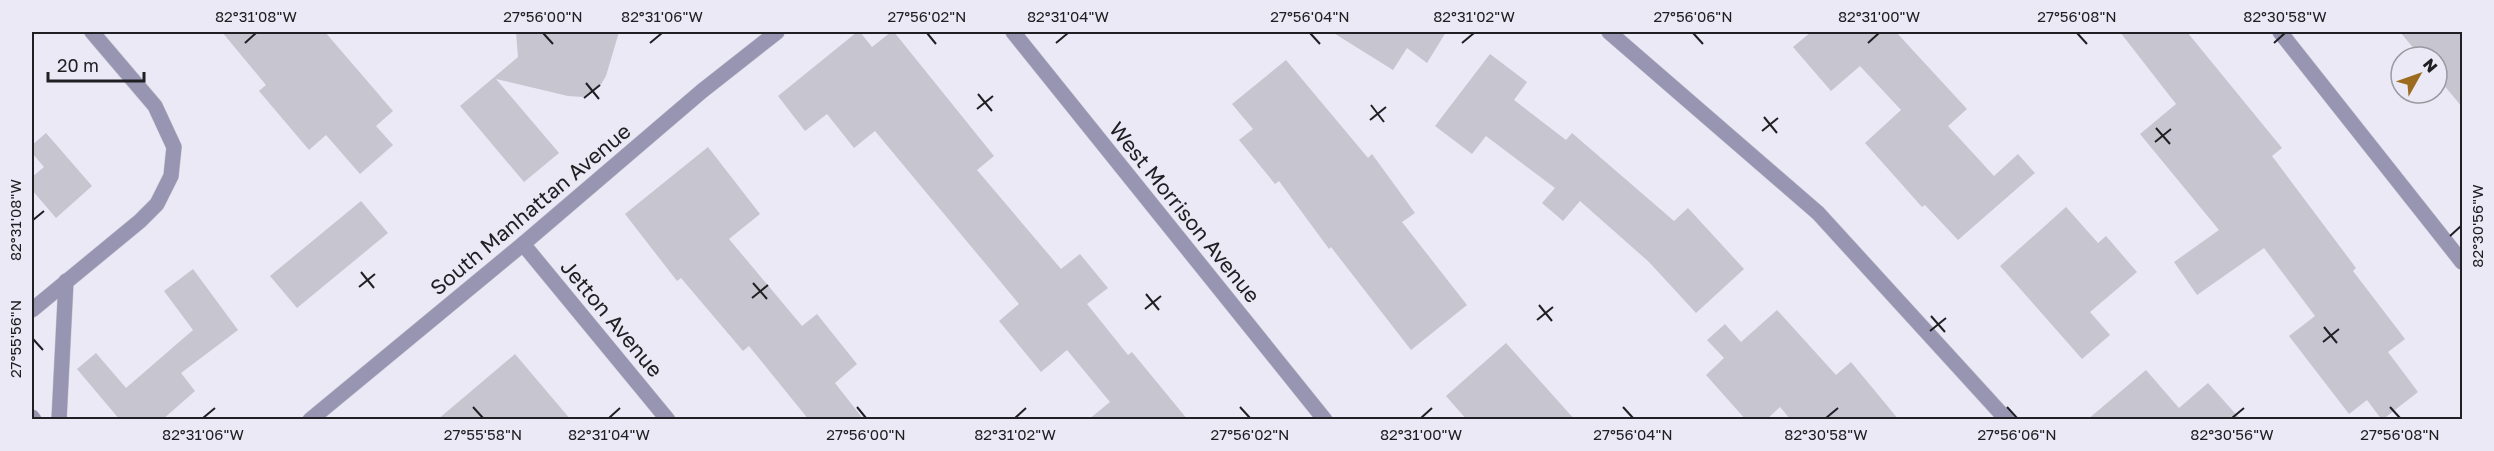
<svg xmlns="http://www.w3.org/2000/svg" width="2494" height="451" viewBox="0 0 2494 451" font-family="'Golos Text',sans-serif">
<style>
.building{fill:#c6c5d0}
.lines{fill:none;stroke-linecap:round;stroke-linejoin:round}
.street-casing{stroke:#c6c5cf;stroke-width:16}
.street{stroke:#9795b2;stroke-width:15}
.ticks{fill:none;stroke:#202024;stroke-width:2}
.labels{text-anchor:middle;dominant-baseline:central;stroke-width:6;stroke-linejoin:round;paint-order:stroke}
.street-label{font-size:21px;fill:#202024;stroke:#eae9f5}
.neatline{fill:none;stroke:#202024;stroke-width:2}
.ticks-label{font-size:15px;text-anchor:middle;fill:#202024}
</style>
<rect width="100%" height="100%" fill="#eae9f5"/>
<g class="building">
<path d="M 222,32 L 325,32 L 393,111 L 376,126 L 393,145 L 360,174 L 326,135 L 309,150 L 259,91 L 266,85 Z"/>
<path d="M 516,32 L 619,32 L 606,76 L 600,86 L 583,97 L 568,96 L 496,79 L 559,153 L 524,182 L 460,106 L 518,57 Z"/>
<path d="M 857,32 L 860,32 L 872,47 L 891,32 L 894,32 L 994,156 L 977,170 L 1061,269 L 1080,254 L 1108,288 L 1087,304 L 1128,355 L 1132,352 L 1188,420 L 1088,420 L 1110,402 L 1067,350 L 1041,372 L 999,321 L 1019,304 L 875,131 L 854,148 L 827,114 L 805,131 L 778,96 Z"/>
<path d="M 1332,32 L 1446,32 L 1427,63 L 1407,48 L 1393,70 Z"/>
<path d="M 1811,32 L 1896,32 L 1967,109 L 1948,126 L 1994,176 L 2018,154 L 2035,173 L 1958,240 L 1925,205 L 1922,207 L 1865,143 L 1901,110 L 1860,66 L 1831,91 L 1793,47 Z"/>
<path d="M 2120,32 L 2187,32 L 2282,148 L 2272,156 L 2356,268 L 2353,271 L 2405,339 L 2388,352 L 2418,392 L 2382,420 L 2367,400 L 2349,414 L 2289,336 L 2315,316 L 2264,248 L 2197,295 L 2174,262 L 2219,230 L 2140,134 L 2176,104 Z"/>
<path d="M 2400,32 L 2463,32 L 2463,108 L 2437,77 L 2437,57 L 2421,57 Z"/>
<path d="M 1490,54 L 1527,82 L 1514,100 L 1566,140 L 1572,133 L 1674,221 L 1688,208 L 1744,269 L 1696,313 L 1649,262 L 1580,201 L 1563,221 L 1542,203 L 1555,188 L 1486,136 L 1472,154 L 1435,126 Z"/>
<path d="M 1286,60 L 1368,158 L 1372,154 L 1415,213 L 1402,222 L 1467,305 L 1411,350 L 1331,247 L 1329,249 L 1279,181 L 1275,184 L 1239,140 L 1253,129 L 1232,104 Z"/>
<path d="M 46,133 L 92,186 L 56,218 L 32,190 L 32,177 L 44,167 L 32,153 L 32,145 Z"/>
<path d="M 708,147 L 760,214 L 729,239 L 802,326 L 817,314 L 857,364 L 835,383 L 864,420 L 809,420 L 749,346 L 743,351 L 681,278 L 677,281 L 625,214 Z"/>
<path d="M 361,201 L 388,233 L 297,308 L 270,276 Z"/>
<path d="M 2066,207 L 2098,243 L 2106,236 L 2137,272 L 2090,312 L 2110,335 L 2082,359 L 2000,266 Z"/>
<path d="M 193,269 L 238,330 L 181,373 L 195,391 L 162,420 L 120,420 L 77,369 L 96,353 L 126,388 L 193,330 L 164,291 Z"/>
<path d="M 1777,310 L 1836,375 L 1851,362 L 1899,420 L 1791,420 L 1780,407 L 1766,420 L 1746,420 L 1706,375 L 1724,358 L 1707,340 L 1725,324 L 1741,342 Z"/>
<path d="M 1506,343 L 1575,420 L 1467,420 L 1446,396 Z"/>
<path d="M 515,354 L 571,420 L 437,420 Z"/>
<path d="M 2146,370 L 2179,408 L 2208,383 L 2241,420 L 2087,420 Z"/>
</g>
<g class="lines">
<g class="street-casing">
<g id="street">
<path d="M 1013,32 L 1325,420"/>
<path d="M 1609,32 L 1818,213 L 2007,420"/>
<path d="M 2280,32 L 2462,262"/>
<path d="M 523,244 L 668,420"/>
<path d="M 32,310 L 140,221 L 157,204 L 171,176 L 174,147 L 155,106 L 92,32"/>
<path d="M 32,417 L 34,420"/>
<path d="M 59,420 L 66,281"/>
<path d="M 310,420 L 523,244 L 702,91 L 777,32"/>
</g>
</g>
<use href="#street" class="street"/>
</g>
<path class="ticks" d="M 543,33 L 553,44M 927,33 L 936,44M 1310,33 L 1320,44M 1693,33 L 1703,44M 2077,33 L 2087,44M 245,43 L 256,33M 650,43 L 662,33M 1056,43 L 1068,33M 1462,43 L 1474,33M 1868,43 L 1879,33M 2274,43 L 2285,33M 586,83 L 599,99M 978,94 L 992,111M 584,98 L 600,85M 1371,105 L 1384,122M 977,109 L 993,96M 1764,117 L 1777,133M 1370,120 L 1386,107M 2156,128 L 2170,144M 1762,131 L 1778,118M 2155,142 L 2171,129M 33,220 L 44,211M 2450,236 L 2461,226M 361,272 L 374,288M 753,283 L 767,299M 359,287 L 375,274M 1146,294 L 1159,310M 752,298 L 768,285M 1539,305 L 1552,321M 1145,309 L 1161,296M 1931,316 L 1945,332M 1537,320 L 1553,307M 2324,327 L 2337,343M 1930,331 L 1946,318M 33,339 L 43,350M 2323,342 L 2339,329M 473,407 L 483,418M 857,407 L 866,418M 1240,407 L 1250,418M 1623,407 L 1633,418M 2007,407 L 2017,418M 2390,407 L 2400,418M 203,418 L 215,408M 609,418 L 620,408M 1015,418 L 1026,408M 1421,418 L 1432,408M 1826,418 L 1838,408M 2232,418 L 2244,408"/>
<g class="labels">
<g class="street-label">
<text transform="translate(530 209) rotate(-40)">South Manhattan Avenue</text>
<text transform="translate(1185 212) rotate(51)">West Morrison Avenue</text>
<text transform="translate(612 318) rotate(50)">Jetton Avenue</text>
</g>
</g>
<rect width="2494" height="451" fill="none" stroke="#eae9f5" stroke-width="66"/>
<g transform="translate(2419 75) rotate(50)"><circle r="28" fill="#eae9f5" stroke="#9999a1" stroke-width="1.5"/>
<path d="M0-4.5L10 22L0 15L-10 22Z" fill="#9d6b20"/>
<text y="-9" font-size="16" font-weight="bold" text-anchor="middle" fill="#202024">N</text>
</g>
<path d="M48 72v9h96v-9" fill="none" stroke="#202024" stroke-width="3"/>
<text x="57" y="72" font-size="18" fill="#202024" stroke="#eae9f5" stroke-width="4.5" paint-order="stroke">20 m</text>
<rect x="33" y="33" width="2428" height="385" class="neatline"/>
<g class="ticks-label">
<text x="256" y="22">82°31'08"W</text>
<text x="543" y="22">27°56'00"N</text>
<text x="662" y="22">82°31'06"W</text>
<text x="927" y="22">27°56'02"N</text>
<text x="1068" y="22">82°31'04"W</text>
<text x="1310" y="22">27°56'04"N</text>
<text x="1474" y="22">82°31'02"W</text>
<text x="1693" y="22">27°56'06"N</text>
<text x="1879" y="22">82°31'00"W</text>
<text x="2077" y="22">27°56'08"N</text>
<text x="2285" y="22">82°30'58"W</text>
<text transform="translate(16 220) rotate(-90)" y="5">82°31'08"W</text>
<text transform="translate(2478 226) rotate(-90)" y="5">82°30'56"W</text>
<text transform="translate(16 339) rotate(-90)" y="5">27°55'56"N</text>
<text x="203" y="440">82°31'06"W</text>
<text x="483" y="440">27°55'58"N</text>
<text x="609" y="440">82°31'04"W</text>
<text x="866" y="440">27°56'00"N</text>
<text x="1015" y="440">82°31'02"W</text>
<text x="1250" y="440">27°56'02"N</text>
<text x="1421" y="440">82°31'00"W</text>
<text x="1633" y="440">27°56'04"N</text>
<text x="1826" y="440">82°30'58"W</text>
<text x="2017" y="440">27°56'06"N</text>
<text x="2232" y="440">82°30'56"W</text>
<text x="2400" y="440">27°56'08"N</text>
</g>
</svg>
